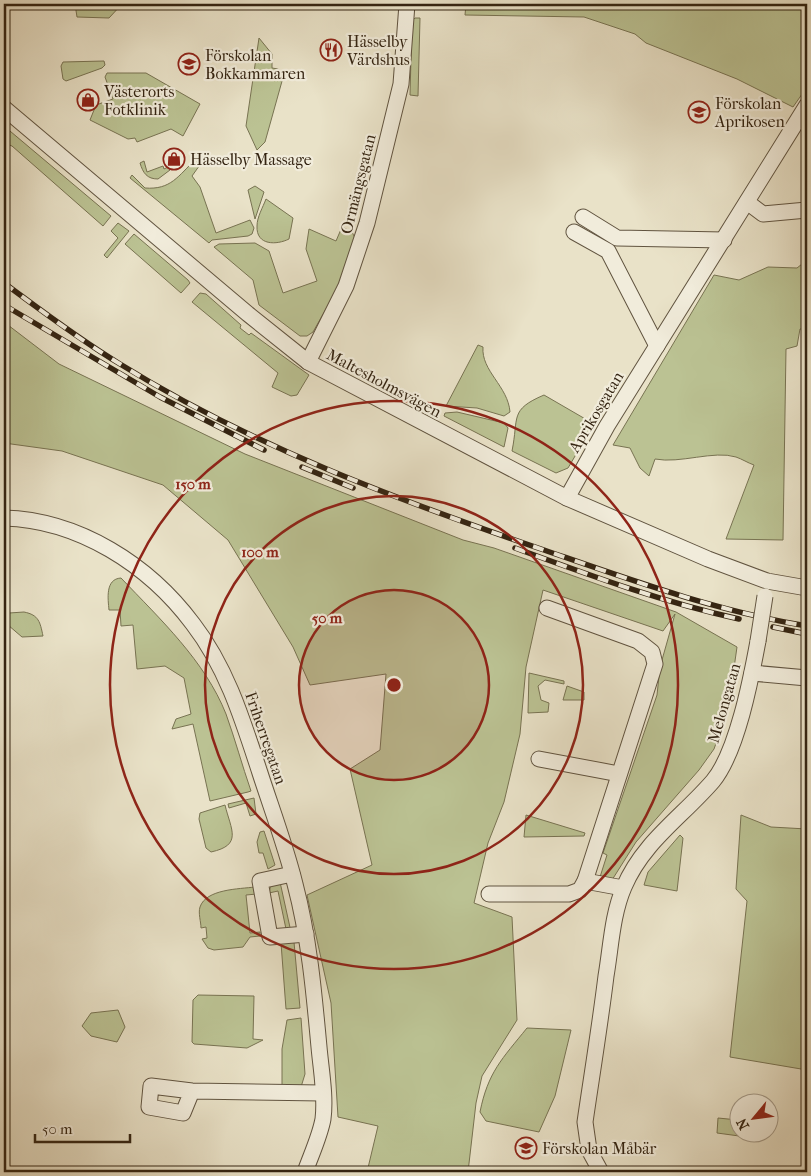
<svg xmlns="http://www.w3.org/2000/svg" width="811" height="1176" viewBox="0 0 811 1176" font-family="'IM FELL French Canon',serif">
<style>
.green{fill:#bbc293;stroke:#787352}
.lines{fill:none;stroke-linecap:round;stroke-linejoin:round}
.minor-casing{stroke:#615440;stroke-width:17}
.minor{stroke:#f1ecdb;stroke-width:15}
.rail-casing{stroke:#342412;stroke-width:5.5}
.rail{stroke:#f1ecdb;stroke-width:4;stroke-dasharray:11;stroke-linecap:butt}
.minor-bridge-casing{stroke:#615440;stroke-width:17;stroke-linecap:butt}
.minor-bridge{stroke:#f1ecdb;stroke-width:15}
.ring{fill:none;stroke:#8f2418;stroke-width:2.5}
.labels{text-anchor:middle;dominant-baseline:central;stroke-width:4.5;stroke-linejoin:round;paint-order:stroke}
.poi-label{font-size:16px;fill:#342412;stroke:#f1ecdb;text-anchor:start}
.street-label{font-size:16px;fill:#342412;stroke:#f1ecdb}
.centre{fill:#8f2418;stroke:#f1ecdb;stroke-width:2.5}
.ring-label{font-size:15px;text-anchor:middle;font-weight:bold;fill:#8f2418;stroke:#f1ecdb;stroke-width:4.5;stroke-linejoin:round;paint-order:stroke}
</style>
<rect width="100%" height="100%" fill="#e9e2c8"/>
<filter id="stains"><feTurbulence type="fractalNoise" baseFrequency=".004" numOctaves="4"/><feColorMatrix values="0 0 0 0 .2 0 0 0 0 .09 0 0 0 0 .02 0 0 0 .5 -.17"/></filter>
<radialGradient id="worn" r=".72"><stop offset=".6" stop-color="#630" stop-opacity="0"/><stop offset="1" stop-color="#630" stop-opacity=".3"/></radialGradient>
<g class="green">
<path d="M 75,4 L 122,4 L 109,18 L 77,17 Z"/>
<path d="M 466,4 L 807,4 L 807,87 L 793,107 L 737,79 L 646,43 L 635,34 L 584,17 L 465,15 Z"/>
<path d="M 415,18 L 420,18 L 418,96 L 410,95 L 412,21 Z"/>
<path d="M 259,38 L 272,54 L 272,68 L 278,69 L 284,74 L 265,142 L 257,150 L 246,126 Z"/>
<path d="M 104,61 L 105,65 L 102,68 L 66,81 L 63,79 L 61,66 L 63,62 Z"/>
<path d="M 107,73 L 146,73 L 200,104 L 183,136 L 171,129 L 137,142 L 135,138 L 128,139 L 90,120 L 96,105 L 113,99 L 105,77 Z"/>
<path d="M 4,126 L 111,216 L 103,226 L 12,146 L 4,143 Z"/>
<path d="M 196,159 L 202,162 L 192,176 L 200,187 L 216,233 L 250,220 L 254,228 L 252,234 L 248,236 L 212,240 L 209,243 L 130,178 L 132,175 L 145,188 C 171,190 178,176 196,159 Z"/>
<path d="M 144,161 L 147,172 L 163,166 L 164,169 L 168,167 L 170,170 L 158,179 C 147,179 143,173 140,163 Z"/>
<path d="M 255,186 L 264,192 L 255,219 L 248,190 Z"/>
<path d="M 266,199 L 293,218 L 289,239 C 277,245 256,246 257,226 C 257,217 263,207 266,199 Z"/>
<path d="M 118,223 L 129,231 L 107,258 L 104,255 L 118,238 L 111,231 Z"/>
<path d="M 342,227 L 352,232 L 355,238 L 339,286 L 313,332 L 307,336 L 300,336 L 259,305 L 253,280 L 214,247 L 219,244 L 255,243 L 269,251 L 283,293 L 317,281 L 306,249 L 309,229 L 336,241 Z"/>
<path d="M 134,234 L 188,280 L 190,283 L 181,293 L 125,244 Z"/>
<path d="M 807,260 L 807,329 L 800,329 L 797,346 L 786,349 L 783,540 L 726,539 L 754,465 C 748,463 742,459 736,457 C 714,450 680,464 655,459 L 649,476 L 640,468 L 630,448 L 613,445 L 714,275 L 739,280 L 768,267 L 797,268 Z"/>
<path d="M 200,293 L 206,294 L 241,325 L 240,328 L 249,335 L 251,333 L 309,375 L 297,395 L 291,396 L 272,387 L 278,373 L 192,302 Z"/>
<path d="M 4,322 L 59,364 L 245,454 L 463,540 L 494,548 L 676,612 L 737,647 L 728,710 L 714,749 L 699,770 L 636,842 L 612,880 L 600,877 L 607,855 L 603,853 L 657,695 L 660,667 L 675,614 L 663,631 L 543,590 L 526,667 L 520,734 L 504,802 L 488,843 L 474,903 L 512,917 L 517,1020 L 482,1076 L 476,1103 L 468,1172 L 367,1172 L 378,1126 L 338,1117 L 331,1003 L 307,895 L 372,865 L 350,769 L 380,750 L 386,674 L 310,685 L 293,647 L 228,540 L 163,485 L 62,451 L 4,443 Z"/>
<path d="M 478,345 L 483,347 C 481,371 508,386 510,412 L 504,416 L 477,408 L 446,406 Z"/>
<path d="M 544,395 L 594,424 L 568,468 L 556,473 L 512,451 C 519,417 509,410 544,395 Z"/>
<path d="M 457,412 L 504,423 L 508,428 L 504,447 L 444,416 L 445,413 Z"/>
<path d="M 121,578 C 160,619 205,661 226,714 C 235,739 242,765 251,791 L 248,792 L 210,801 L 193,724 L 172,729 L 176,719 L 191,714 L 184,678 L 165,666 L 137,669 L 133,625 L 121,626 L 120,610 L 109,610 C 108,599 105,579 121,578 Z"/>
<path d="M 24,612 C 39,615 40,622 43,636 L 22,637 L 8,625 L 6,619 L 9,613 Z"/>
<path d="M 529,673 L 564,681 L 564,684 L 545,680 L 538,686 L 541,700 L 549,703 L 548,712 L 528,713 Z"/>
<path d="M 567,686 L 584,692 L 584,700 L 563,700 Z"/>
<path d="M 254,798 L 256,814 L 250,816 L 246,803 L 229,808 L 228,804 Z"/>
<path d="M 225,805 C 231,830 243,845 211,852 L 206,848 L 199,819 L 200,813 Z"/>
<path d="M 526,815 L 585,833 L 584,836 L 524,837 Z"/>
<path d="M 741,815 L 771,827 L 807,829 L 807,1070 L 730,1057 L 747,901 L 736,889 Z"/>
<path d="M 264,831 L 275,865 L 268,869 L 263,853 L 259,853 L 257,842 L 260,832 Z"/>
<path d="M 680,835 L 683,838 L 677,891 L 644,885 L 648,872 Z"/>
<path d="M 280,882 L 291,932 L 286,929 L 278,891 L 269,893 L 271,884 Z"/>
<path d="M 255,887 L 257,894 L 246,895 L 250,933 L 260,932 L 260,936 L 250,937 L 243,947 L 214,950 L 208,948 L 202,939 L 207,938 L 206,927 L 201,928 C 201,922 198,913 200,907 C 206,889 239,889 255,887 Z"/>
<path d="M 294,942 L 300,1008 L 286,1009 L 281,943 Z"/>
<path d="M 198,995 L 254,996 L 253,1039 L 263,1040 L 247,1048 L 194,1044 L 192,1042 L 193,1000 Z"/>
<path d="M 118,1010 L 125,1027 L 117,1042 L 91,1036 L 82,1026 L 91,1013 Z"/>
<path d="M 301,1018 L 305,1074 L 301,1087 L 282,1087 L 282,1049 L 287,1020 Z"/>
<path d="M 527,1028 L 571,1030 L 555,1096 L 539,1132 L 486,1121 L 480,1112 C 488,1072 502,1059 527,1028 Z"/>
<path d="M 718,1118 L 738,1120 L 738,1134 L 755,1134 L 754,1138 L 717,1133 Z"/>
</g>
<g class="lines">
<g class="minor-casing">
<g id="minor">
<path d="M 4,108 L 248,314 L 308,362 L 567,498 L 708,559 L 767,581 L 807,588"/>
<path d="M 747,202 L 763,214 L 807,210"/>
<path d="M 583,217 L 617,238 L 724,240"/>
<path d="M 574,232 L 608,251 L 657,346"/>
<path d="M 308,362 L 346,286 L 367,223 L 401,84 L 407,4"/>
<path d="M 567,498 L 607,426 L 807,105"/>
<path d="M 4,518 C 79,520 149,565 193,624 C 227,668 243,721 260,773 C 272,810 286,847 295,884 C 309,937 314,992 319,1047 C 321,1070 326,1096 323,1119 C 320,1136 311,1155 305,1172"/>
<path d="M 547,608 L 638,641 L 652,652 L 655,664 L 585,881"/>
<path d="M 752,673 L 807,678"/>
<path d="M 539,759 L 619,774"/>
<path d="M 292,874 L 260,881 L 270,937 L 306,934"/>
<path d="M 489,894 L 569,894 L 580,890 L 585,881 L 623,888"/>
<path d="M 192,1091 L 183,1113 L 149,1107 L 151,1086 L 192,1091 L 322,1093"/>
<path d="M 601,1172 L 589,1150 L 585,1122 C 592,1074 600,1025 606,976 C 611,947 612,915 624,887 C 643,842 682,817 713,781 C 737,752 751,679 758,641"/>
</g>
</g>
<use href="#minor" class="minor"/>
<g class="rail-casing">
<g id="rail">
<path d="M 4,283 C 42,311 80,340 120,364 C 252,446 398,500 544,550 C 631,580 716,611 807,626"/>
<path d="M 4,305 L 160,397 L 264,450"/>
<path d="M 302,467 L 353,488"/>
<path d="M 515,548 C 589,575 662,602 739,619"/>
<path d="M 773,627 L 807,634"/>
</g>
</g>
<use href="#rail" class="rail"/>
<g class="minor-bridge-casing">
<path id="minor-bridge" d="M 758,641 L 765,596"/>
</g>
<use href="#minor-bridge" class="minor-bridge"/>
</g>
<circle cx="394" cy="685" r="95" fill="#8f2418" fill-opacity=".12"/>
<g class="ring">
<circle cx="394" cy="685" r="95"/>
<circle cx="394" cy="685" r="189"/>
<circle cx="394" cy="685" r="284"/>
</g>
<defs>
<g id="restaurant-ring" transform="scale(1.125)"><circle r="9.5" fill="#f1ecdb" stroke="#8f2418" stroke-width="1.5"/><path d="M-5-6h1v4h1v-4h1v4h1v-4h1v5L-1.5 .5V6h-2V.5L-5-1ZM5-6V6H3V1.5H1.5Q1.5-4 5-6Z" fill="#8f2418"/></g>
<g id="school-ring" transform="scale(1.125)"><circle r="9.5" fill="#f1ecdb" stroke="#8f2418" stroke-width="1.5"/><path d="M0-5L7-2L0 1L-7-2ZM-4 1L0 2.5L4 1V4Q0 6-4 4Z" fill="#8f2418"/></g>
<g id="shop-ring" transform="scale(1.125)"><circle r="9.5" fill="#f1ecdb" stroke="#8f2418" stroke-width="1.5"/><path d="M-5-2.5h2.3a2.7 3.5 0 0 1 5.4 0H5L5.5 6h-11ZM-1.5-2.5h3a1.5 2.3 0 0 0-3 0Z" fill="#8f2418"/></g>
</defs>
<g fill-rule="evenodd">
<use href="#restaurant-ring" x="331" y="50"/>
<use href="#school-ring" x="189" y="64"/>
<use href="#shop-ring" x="88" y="100"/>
<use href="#school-ring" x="699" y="112"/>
<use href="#shop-ring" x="174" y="159"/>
<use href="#school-ring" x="526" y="1148"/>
</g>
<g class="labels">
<g class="poi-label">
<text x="347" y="41">Hässelby<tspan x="347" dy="18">Värdshus</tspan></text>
<text x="205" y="55">Förskolan<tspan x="205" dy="18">Bokkammaren</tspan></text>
<text x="104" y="91">Västerorts<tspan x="104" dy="18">Fotklinik</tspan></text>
<text x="715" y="103">Förskolan<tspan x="715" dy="18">Aprikosen</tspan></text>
<text x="190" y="159">Hässelby Massage</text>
<text x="542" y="1148">Förskolan Måbär</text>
</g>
<g class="street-label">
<text transform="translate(358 184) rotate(-76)">Ormängsgatan</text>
<text transform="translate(384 383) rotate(28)">Maltesholmsvägen</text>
<text transform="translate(596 412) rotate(-59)">Aprikosgatan</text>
<text transform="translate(724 703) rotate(-74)">Melongatan</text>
<text transform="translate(266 738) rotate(71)">Friherregatan</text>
</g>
</g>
<circle cx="394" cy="685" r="8" class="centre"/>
<g class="ring-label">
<text x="193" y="489">150 m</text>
<text x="260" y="557">100 m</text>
<text x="327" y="623">50 m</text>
</g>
<rect width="811" height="1176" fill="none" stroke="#e9e2c8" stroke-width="20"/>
<rect x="5" y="5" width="801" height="1166" fill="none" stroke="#342412" stroke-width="2.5"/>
<rect x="10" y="10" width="791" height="1156" fill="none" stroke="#342412"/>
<g transform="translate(754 1118) rotate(241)"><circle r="24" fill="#f1ecdb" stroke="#a59c8b"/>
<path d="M0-4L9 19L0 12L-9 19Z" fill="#8f2418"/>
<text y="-8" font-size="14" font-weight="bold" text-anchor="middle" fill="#342412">N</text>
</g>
<path d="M35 1134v8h95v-8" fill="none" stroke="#342412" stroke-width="2.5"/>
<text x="42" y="1134" font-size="15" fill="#342412" stroke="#f1ecdb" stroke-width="4" paint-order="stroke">50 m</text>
<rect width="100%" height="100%" filter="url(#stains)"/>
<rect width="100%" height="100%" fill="url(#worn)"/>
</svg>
